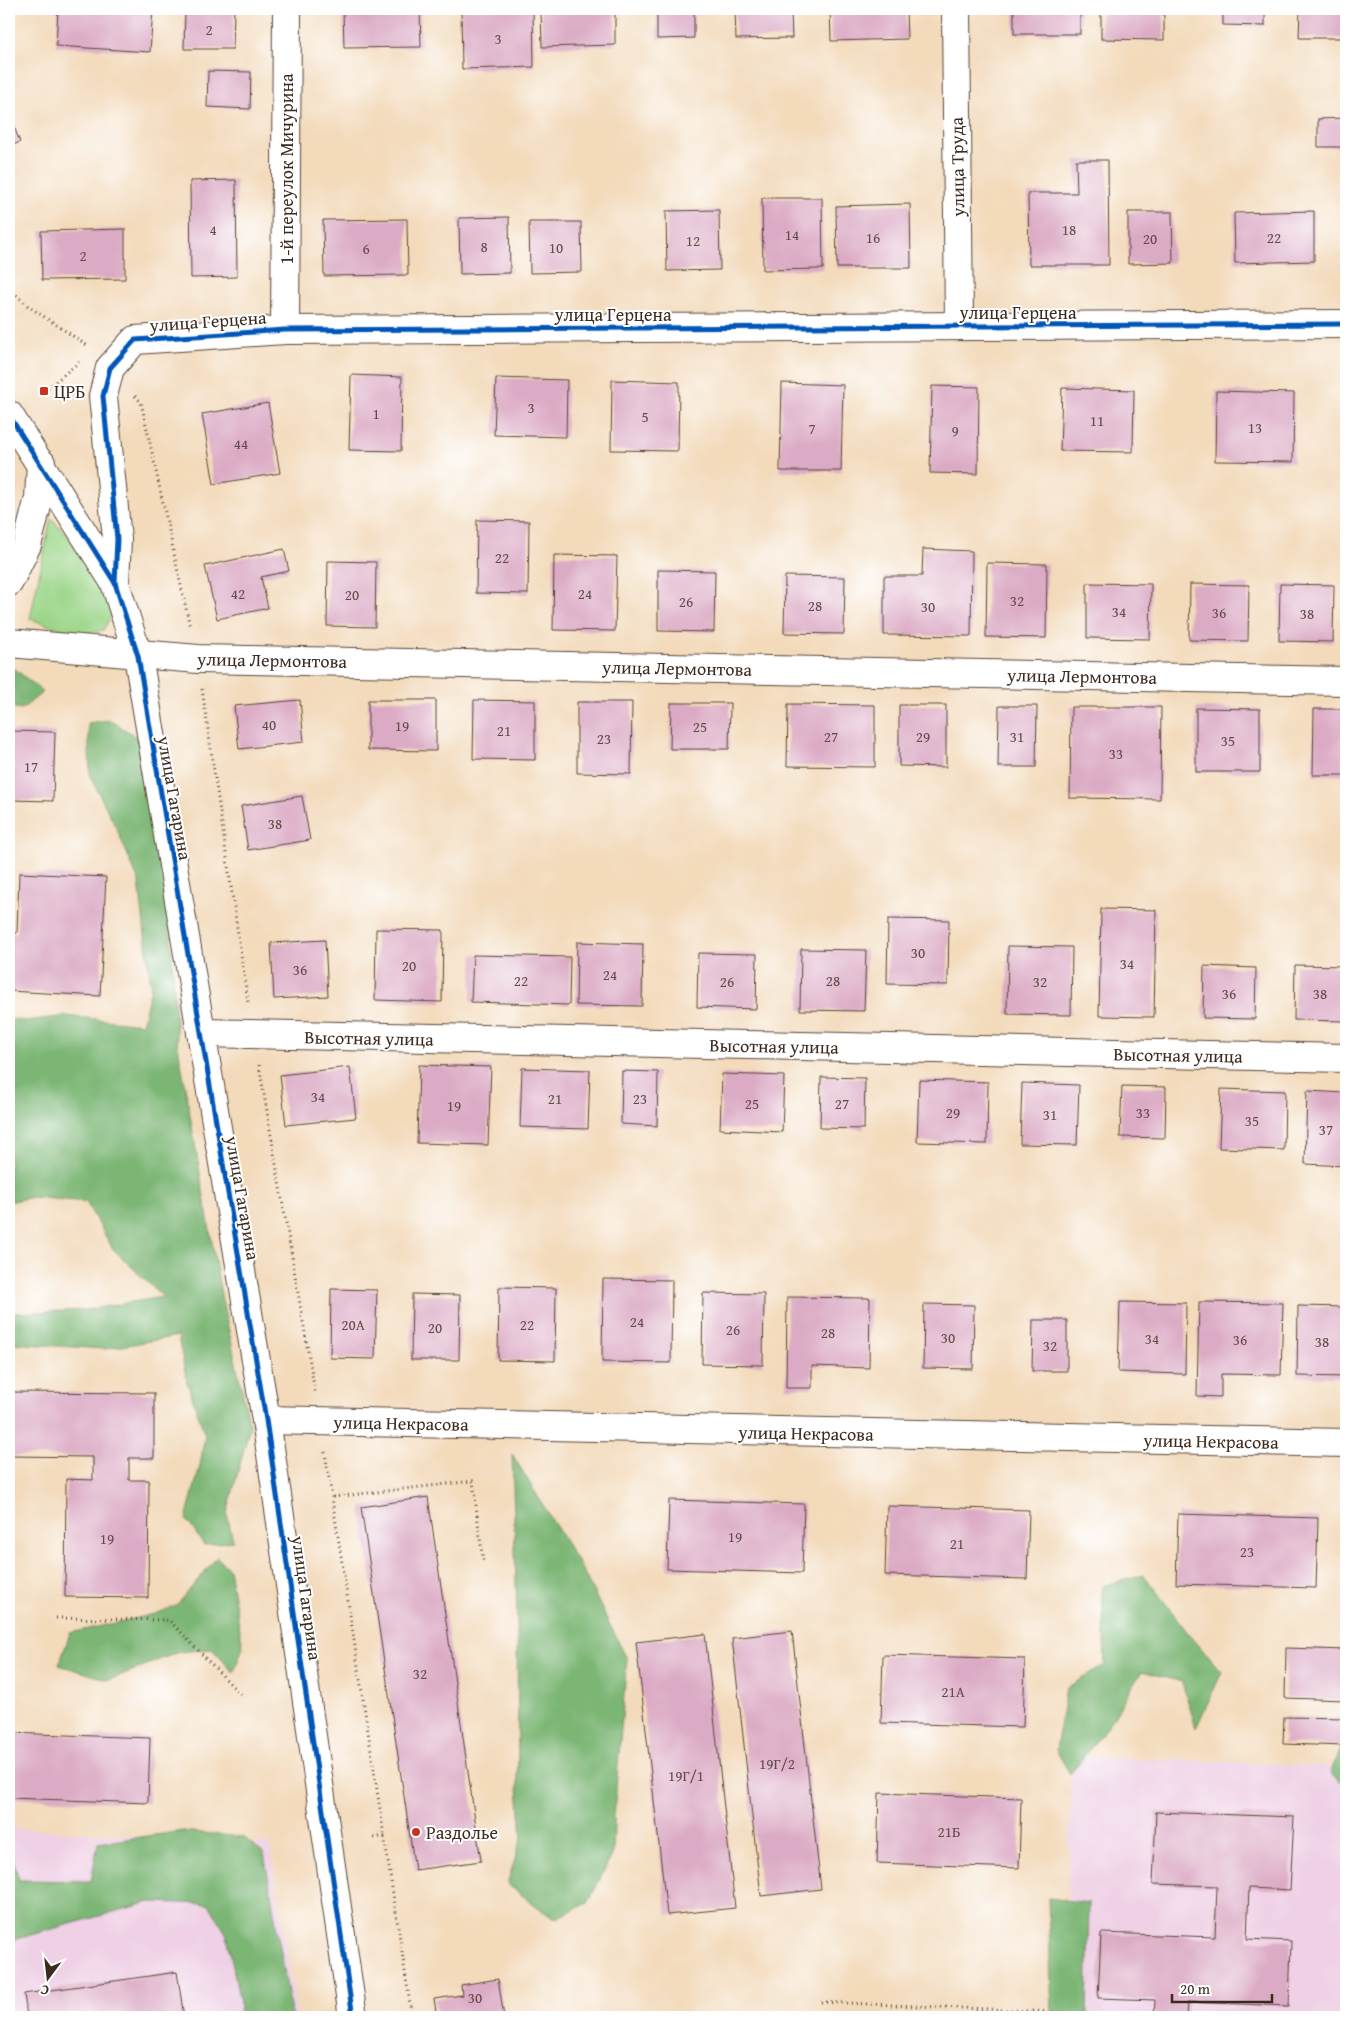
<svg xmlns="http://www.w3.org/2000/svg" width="1355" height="2026" viewBox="0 0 1355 2026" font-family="'Gentium Book Plus',serif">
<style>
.built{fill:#efd0e5}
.green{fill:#9bd588;stroke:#6b8053}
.forest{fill:#7cb674;stroke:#5c7049}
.building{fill:#dbaac4}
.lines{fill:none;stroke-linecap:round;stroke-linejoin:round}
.minor-casing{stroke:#574436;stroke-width:30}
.path{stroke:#574436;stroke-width:3;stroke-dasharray:1 4;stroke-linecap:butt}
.minor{stroke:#fff;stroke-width:28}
.cycleway-casing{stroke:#fff;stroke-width:8}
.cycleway{stroke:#0057b8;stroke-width:5}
.poi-dot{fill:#c8321e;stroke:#fff;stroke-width:2}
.labels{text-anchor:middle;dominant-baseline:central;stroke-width:4;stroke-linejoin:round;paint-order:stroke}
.number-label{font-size:15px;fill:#634a48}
.street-label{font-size:18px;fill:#3b2a1e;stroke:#fff}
.poi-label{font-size:18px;fill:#3b2a1e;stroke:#fff;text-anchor:start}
</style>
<rect width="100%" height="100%" fill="#fff"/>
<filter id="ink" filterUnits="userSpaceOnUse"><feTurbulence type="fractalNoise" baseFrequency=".02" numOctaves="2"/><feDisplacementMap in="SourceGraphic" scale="10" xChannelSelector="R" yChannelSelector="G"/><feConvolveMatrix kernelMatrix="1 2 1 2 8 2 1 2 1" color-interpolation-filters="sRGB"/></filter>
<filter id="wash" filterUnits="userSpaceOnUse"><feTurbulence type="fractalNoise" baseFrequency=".0096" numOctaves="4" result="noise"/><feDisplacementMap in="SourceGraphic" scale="20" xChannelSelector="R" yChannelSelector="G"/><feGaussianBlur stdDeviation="1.12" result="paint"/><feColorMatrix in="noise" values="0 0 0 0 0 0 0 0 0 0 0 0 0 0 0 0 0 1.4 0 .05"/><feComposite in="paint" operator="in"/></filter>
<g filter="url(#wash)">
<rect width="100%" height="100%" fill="#f3dabb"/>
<g class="built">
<path d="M 1072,1756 L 1346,1767 L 1346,2017 L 1064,2017 Z"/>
<path d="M 9,1828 L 270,1844 L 297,2017 L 9,2017 Z"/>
</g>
<path class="green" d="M 51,518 L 103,576 L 114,611 L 103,630 C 75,638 57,627 30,619 Z"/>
<g class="forest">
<path d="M 9,669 L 15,669 L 43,692 L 22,709 L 9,707 Z"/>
<path d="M 110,720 L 140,739 L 163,808 L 177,1040 L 222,1300 L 250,1426 L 227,1514 L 233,1541 L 204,1545 L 186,1519 L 200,1466 L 205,1435 L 187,1382 L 178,1336 L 105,1349 L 9,1343 L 9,1332 L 14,1313 L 85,1310 L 163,1297 L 113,1249 L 86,1202 L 32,1197 L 9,1202 L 9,1019 L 25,1021 L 67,1016 L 142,1024 L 151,988 L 139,882 L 116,827 L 90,776 L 88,723 Z"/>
<path d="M 512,1454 L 583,1571 L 627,1659 L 615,1800 L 613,1853 L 588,1903 L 554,1919 L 507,1884 L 522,1837 L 518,1787 L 517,1616 Z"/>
<path d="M 217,1557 L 229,1569 L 243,1647 L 234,1673 L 212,1649 L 179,1652 L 109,1680 L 59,1665 L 70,1633 L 155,1614 L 176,1606 Z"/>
<path d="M 1144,1575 L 1188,1633 L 1222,1672 L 1196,1728 L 1182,1682 L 1142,1671 L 1110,1723 L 1070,1774 L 1056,1750 L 1066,1688 L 1105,1665 L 1102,1586 Z"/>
<path d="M 1346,1734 L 1346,1786 L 1330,1774 Z"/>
<path d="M 183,1831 L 243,1837 L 264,1853 L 292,2017 L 239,2017 L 240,2003 L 227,1935 L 209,1904 L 150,1902 L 9,1941 L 9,1845 L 19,1880 L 91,1881 L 98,1843 Z"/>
<path d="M 1048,1898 L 1089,1903 L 1087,2017 L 1052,2017 Z"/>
</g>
<g id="blocks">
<g class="building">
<path d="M 58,9 L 153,9 L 150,52 L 56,46 Z"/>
<path d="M 185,9 L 234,9 L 233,49 L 184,49 Z"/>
<path d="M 343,9 L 420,9 L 421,47 L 344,48 Z"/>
<path d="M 461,9 L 533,9 L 534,67 L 462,69 Z"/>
<path d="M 541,9 L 615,9 L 615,45 L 542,47 Z"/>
<path d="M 657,9 L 694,9 L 694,38 L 657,39 Z"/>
<path d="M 735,9 L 791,9 L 792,38 L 736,39 Z"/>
<path d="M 830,9 L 906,9 L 907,39 L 831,41 Z"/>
<rect x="1014" y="9" width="66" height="25"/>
<path d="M 1101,9 L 1164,9 L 1164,40 L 1101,39 Z"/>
<path d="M 1223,9 L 1265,9 L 1265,26 L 1223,25 Z"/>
<path d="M 1300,9 L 1346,9 L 1346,38 L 1299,38 Z"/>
<path d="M 208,71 L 251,72 L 250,109 L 207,107 Z"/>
<path d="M 9,114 L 20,142 L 9,147 Z"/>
<path d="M 1346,118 L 1346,147 L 1318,147 L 1318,119 Z"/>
<path d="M 1076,160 L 1108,160 L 1109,265 L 1029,265 L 1028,193 L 1077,193 Z"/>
<path d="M 236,180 L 237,277 L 191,278 L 190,181 Z"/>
<path d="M 762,198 L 822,198 L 823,269 L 763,270 Z"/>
<path d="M 910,204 L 911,268 L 837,268 L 836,206 Z"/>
<path d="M 719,210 L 720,270 L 667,271 L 666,211 Z"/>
<path d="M 1314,211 L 1314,261 L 1235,263 L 1234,213 Z"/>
<path d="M 1128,212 L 1172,212 L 1173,263 L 1128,264 Z"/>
<path d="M 509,217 L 510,273 L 460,274 L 459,218 Z"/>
<path d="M 407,219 L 408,275 L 324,276 L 323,220 Z"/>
<path d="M 529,222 L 581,222 L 582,272 L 530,273 Z"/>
<path d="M 125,229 L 125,279 L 42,280 L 41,231 Z"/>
<path d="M 351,375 L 402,377 L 401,451 L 349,450 Z"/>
<path d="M 496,378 L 567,380 L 566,437 L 494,435 Z"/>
<path d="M 612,380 L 679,382 L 678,451 L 611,450 Z"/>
<path d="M 782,383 L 843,385 L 841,471 L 780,471 Z"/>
<path d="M 932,386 L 979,387 L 978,474 L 930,473 Z"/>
<path d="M 1062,388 L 1134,390 L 1133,452 L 1060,451 Z"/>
<path d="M 1216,391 L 1294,393 L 1293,462 L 1215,461 Z"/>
<path d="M 268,403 L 280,473 L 214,484 L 202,414 Z"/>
<path d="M 477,520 L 529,521 L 528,594 L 476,593 Z"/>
<path d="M 284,549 L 289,571 L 261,577 L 268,608 L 217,619 L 205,566 Z"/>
<path d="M 923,549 L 972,551 L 971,636 L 884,635 L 884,576 L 922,576 Z"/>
<path d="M 554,555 L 617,556 L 615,631 L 553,630 Z"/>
<path d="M 328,561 L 376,562 L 375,627 L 327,626 Z"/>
<path d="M 987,563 L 1047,564 L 1046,638 L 986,637 Z"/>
<path d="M 658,570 L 715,571 L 714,632 L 658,631 Z"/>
<path d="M 785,576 L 845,577 L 844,634 L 784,633 Z"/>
<path d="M 1087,583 L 1151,584 L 1150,639 L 1087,638 Z"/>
<path d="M 1190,584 L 1249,585 L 1248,641 L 1189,640 Z"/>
<path d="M 1280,584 L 1334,585 L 1333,642 L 1279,641 Z"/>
<path d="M 300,700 L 304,742 L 239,749 L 234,706 Z"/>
<path d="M 368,700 L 436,700 L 436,751 L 368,750 Z"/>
<path d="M 474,700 L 535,701 L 535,760 L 473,759 Z"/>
<path d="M 577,702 L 632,702 L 631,774 L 577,773 Z"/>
<path d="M 671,703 L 730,703 L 729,749 L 670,749 Z"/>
<path d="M 788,704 L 875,705 L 875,767 L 787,766 Z"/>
<path d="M 899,705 L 946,705 L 946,767 L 899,766 Z"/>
<path d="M 999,706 L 1037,706 L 1036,767 L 998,767 Z"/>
<path d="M 1071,707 L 1161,707 L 1160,799 L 1070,798 Z"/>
<path d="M 1196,708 L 1260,709 L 1260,772 L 1196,772 Z"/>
<path d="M 1314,709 L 1346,709 L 1346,775 L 1313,775 Z"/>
<path d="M 9,731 L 55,732 L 53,801 L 9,800 Z"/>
<path d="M 302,796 L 310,840 L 248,850 L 241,806 Z"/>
<path d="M 19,873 L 106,877 L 100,996 L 9,991 L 9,932 L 17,933 Z"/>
<path d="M 1101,909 L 1156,910 L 1154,1017 L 1099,1016 Z"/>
<path d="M 888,919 L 949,920 L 948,985 L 887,984 Z"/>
<path d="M 376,929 L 443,930 L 442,1002 L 375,1000 Z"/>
<path d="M 325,940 L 328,996 L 274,999 L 271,943 Z"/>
<path d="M 577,942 L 643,944 L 642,1006 L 576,1005 Z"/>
<path d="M 1008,946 L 1072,947 L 1071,1015 L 1007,1014 Z"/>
<path d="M 801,949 L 866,950 L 864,1011 L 800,1010 Z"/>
<path d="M 698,953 L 757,954 L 756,1009 L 697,1007 Z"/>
<path d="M 473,955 L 570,957 L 569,1005 L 471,1002 Z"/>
<path d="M 1295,965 L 1346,966 L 1346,1021 L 1294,1020 Z"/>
<path d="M 1204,966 L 1256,968 L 1255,1019 L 1203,1018 Z"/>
<path d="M 419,1065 L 491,1067 L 488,1145 L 417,1143 Z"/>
<path d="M 350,1067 L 356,1118 L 286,1125 L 280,1075 Z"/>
<path d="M 522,1068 L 590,1070 L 588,1129 L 520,1127 Z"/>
<path d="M 622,1071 L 658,1072 L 657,1126 L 621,1124 Z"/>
<path d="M 722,1074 L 784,1076 L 782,1132 L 720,1129 Z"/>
<path d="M 821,1077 L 865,1078 L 864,1129 L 820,1128 Z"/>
<path d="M 919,1080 L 988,1082 L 987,1144 L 917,1142 Z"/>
<path d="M 1022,1083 L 1079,1085 L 1077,1145 L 1020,1144 Z"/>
<path d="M 1122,1086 L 1166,1087 L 1165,1138 L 1120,1137 Z"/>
<path d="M 1221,1089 L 1285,1091 L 1284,1150 L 1219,1148 Z"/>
<path d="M 1307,1091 L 1346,1093 L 1346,1166 L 1305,1164 Z"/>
<path d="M 603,1279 L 672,1280 L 671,1363 L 602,1362 Z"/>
<path d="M 499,1287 L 556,1288 L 555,1361 L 498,1360 Z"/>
<path d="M 331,1289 L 377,1290 L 375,1359 L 330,1358 Z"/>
<path d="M 703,1293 L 764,1294 L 763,1365 L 702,1364 Z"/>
<path d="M 412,1294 L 460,1295 L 459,1360 L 411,1360 Z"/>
<path d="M 787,1297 L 870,1298 L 869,1368 L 812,1366 L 812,1388 L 786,1388 Z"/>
<path d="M 1120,1302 L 1186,1303 L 1185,1374 L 1118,1372 Z"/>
<path d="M 1199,1302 L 1283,1303 L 1281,1375 L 1221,1374 L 1221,1397 L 1197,1396 Z"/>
<path d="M 924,1304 L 974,1305 L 973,1369 L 923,1368 Z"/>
<path d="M 1298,1306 L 1346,1307 L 1346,1377 L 1297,1376 Z"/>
<path d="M 1033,1320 L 1067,1320 L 1067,1371 L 1032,1371 Z"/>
<path d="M 9,1392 L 154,1393 L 154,1458 L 129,1458 L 129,1480 L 149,1480 L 148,1598 L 65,1597 L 66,1479 L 93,1480 L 93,1457 L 9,1456 Z"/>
<path d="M 428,1497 L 481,1861 L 415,1870 L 361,1507 Z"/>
<path d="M 669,1500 L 804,1504 L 802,1573 L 667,1569 Z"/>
<path d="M 887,1506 L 1029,1510 L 1027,1579 L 885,1575 Z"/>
<path d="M 1178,1514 L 1318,1518 L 1316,1588 L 1176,1584 Z"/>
<path d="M 792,1631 L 821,1889 L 761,1896 L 732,1638 Z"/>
<path d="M 705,1634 L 735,1908 L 667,1915 L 636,1642 Z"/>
<path d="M 1286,1648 L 1346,1650 L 1346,1700 L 1285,1698 Z"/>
<path d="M 883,1655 L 1025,1659 L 1023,1727 L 881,1723 Z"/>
<path d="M 1284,1717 L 1346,1718 L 1346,1746 L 1283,1744 Z"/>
<path d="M 9,1733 L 150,1738 L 148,1803 L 9,1798 Z"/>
<path d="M 879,1793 L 1021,1798 L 1019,1868 L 877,1863 Z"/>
<path d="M 1156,1812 L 1294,1817 L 1290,1890 L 1249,1888 L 1247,1939 L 1291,1941 L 1289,2006 L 1188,2002 L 1187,2017 L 1154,2017 L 1155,2000 L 1098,1998 L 1101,1933 L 1215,1937 L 1217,1886 L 1153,1884 Z"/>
<path d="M 177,1972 L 184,2017 L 27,2017 L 24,1994 Z"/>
<path d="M 498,1979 L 504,2017 L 437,2017 L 434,1999 L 462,1995 L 461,1985 Z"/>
</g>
</g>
</g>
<g filter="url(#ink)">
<use href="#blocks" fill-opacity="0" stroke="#574436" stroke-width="1"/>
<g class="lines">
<g class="minor-casing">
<g id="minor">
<path d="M 956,9 L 959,326"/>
<path d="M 285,330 L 287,9"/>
<path d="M 9,415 L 115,583 L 138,656 L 266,1420 L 353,2017"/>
<path d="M 9,582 L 27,545 L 39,498 L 41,463"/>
<path d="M 115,583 L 117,539 L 103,396 L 110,368 L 135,340 L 285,330 L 1346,324"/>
<path d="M 9,643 L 198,659 L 1346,681"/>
<path d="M 201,1033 L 1346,1058"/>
<path d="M 266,1420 L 1346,1443"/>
</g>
</g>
<g class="path">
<path d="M 9,288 L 28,306 L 88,346"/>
<path d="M 44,391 L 79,362"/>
<path d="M 135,396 L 141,402 L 190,627"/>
<path d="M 202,689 L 248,1002"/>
<path d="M 259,1065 L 315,1392"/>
<path d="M 325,1452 L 412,2017"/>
<path d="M 333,1497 L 473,1481 L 483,1562"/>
<path d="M 56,1618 L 169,1620 L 240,1694"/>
<path d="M 374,1838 L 385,1836"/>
<path d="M 821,2002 L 1033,2011 L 1033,2017"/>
<path d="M 1033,2011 L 1141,2017"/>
</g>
<use href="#minor" class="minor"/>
<g class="cycleway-casing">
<g id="cycleway">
<path d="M 9,415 L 115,583 L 138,656 L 266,1420 L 353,2017"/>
<path d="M 115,583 L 117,539 L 103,396 L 110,368 L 135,340 L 285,330 L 1346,324"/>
</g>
</g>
<use href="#cycleway" class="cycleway"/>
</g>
</g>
<g class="poi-dot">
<rect x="39" y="386" width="10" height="10" rx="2.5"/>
<circle cx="416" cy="1832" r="5"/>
</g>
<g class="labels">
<g class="number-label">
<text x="209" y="29">2</text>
<text x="498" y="38">3</text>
<text x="213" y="229">4</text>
<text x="1069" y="229">18</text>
<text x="792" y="234">14</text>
<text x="873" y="237">16</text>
<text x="1274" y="237">22</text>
<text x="1150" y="238">20</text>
<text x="693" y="240">12</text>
<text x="484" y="246">8</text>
<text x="556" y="247">10</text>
<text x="366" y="248">6</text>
<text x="83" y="255">2</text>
<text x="531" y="407">3</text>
<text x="376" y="413">1</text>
<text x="645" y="416">5</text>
<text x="1097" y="420">11</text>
<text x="1255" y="427">13</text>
<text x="812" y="428">7</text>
<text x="955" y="430">9</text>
<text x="241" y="443">44</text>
<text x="502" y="557">22</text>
<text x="238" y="593">42</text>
<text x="585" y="593">24</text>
<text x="352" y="594">20</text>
<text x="1017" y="600">32</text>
<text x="686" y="601">26</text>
<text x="815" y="605">28</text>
<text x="928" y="606">30</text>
<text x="1119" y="611">34</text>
<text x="1219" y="612">36</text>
<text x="1307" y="613">38</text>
<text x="269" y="724">40</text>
<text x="402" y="725">19</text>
<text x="700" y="726">25</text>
<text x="504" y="730">21</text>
<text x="831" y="736">27</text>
<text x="923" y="736">29</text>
<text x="1017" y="736">31</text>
<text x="604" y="738">23</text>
<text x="1228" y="740">35</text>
<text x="1116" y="753">33</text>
<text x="31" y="766">17</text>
<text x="275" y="823">38</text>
<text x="918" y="952">30</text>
<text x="1127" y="963">34</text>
<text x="409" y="965">20</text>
<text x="300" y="969">36</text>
<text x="610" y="974">24</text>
<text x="521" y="980">22</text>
<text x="833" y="980">28</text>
<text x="727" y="981">26</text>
<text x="1040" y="981">32</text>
<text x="1229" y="993">36</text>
<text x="1320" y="993">38</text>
<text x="318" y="1096">34</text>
<text x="555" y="1098">21</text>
<text x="640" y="1098">23</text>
<text x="752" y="1103">25</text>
<text x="842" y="1103">27</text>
<text x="454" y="1105">19</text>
<text x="953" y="1112">29</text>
<text x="1143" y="1112">33</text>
<text x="1050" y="1114">31</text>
<text x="1252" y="1120">35</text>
<text x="1326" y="1129">37</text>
<text x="637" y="1321">24</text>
<text x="353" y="1324">20А</text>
<text x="527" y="1324">22</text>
<text x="435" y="1327">20</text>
<text x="733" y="1329">26</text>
<text x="828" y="1332">28</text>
<text x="948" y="1337">30</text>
<text x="1152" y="1338">34</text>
<text x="1240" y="1339">36</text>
<text x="1322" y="1341">38</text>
<text x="1050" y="1345">32</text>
<text x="735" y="1536">19</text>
<text x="107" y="1538">19</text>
<text x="957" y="1543">21</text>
<text x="1247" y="1551">23</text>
<text x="420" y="1673">32</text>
<text x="953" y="1691">21А</text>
<text x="777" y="1763">19Г/2</text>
<text x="686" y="1775">19Г/1</text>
<text x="949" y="1831">21Б</text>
<text x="475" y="1997">30</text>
</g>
<g class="street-label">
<text transform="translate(957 167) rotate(-91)">улица Труда</text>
<text transform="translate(286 169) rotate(-90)">1-й переулок Мичурина</text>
<text x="1018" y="312">улица Герцена</text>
<text x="613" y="314">улица Герцена</text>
<text transform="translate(208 321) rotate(-4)">улица Герцена</text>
<text transform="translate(272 660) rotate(1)">улица Лермонтова</text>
<text transform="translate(677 668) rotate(1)">улица Лермонтова</text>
<text transform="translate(1082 676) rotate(1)">улица Лермонтова</text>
<text transform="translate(175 798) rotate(80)">улица Гагарина</text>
<text transform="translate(369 1038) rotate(1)">Высотная улица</text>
<text transform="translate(774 1046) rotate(1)">Высотная улица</text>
<text transform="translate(1178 1055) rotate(1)">Высотная улица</text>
<text transform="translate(243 1198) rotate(80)">улица Гагарина</text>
<text transform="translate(401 1423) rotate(1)">улица Некрасова</text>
<text transform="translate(806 1433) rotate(1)">улица Некрасова</text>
<text transform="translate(1211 1441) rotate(1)">улица Некрасова</text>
<text transform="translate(307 1598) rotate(82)">улица Гагарина</text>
</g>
<g class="poi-label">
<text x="54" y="391">ЦРБ</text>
<text x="426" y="1832">Раздолье</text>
</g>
</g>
<rect width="1355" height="2026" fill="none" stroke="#fff" stroke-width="30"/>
<g transform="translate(48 1978) rotate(195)" stroke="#ffffff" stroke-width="4" paint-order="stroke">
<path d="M0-4L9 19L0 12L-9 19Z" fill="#3b2a1e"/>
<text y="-8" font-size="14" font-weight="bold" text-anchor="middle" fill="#3b2a1e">С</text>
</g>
<path d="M1172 1994v8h100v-8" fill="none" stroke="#3b2a1e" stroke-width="2.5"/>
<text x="1180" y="1994" font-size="15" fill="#3b2a1e" stroke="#ffffff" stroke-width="4" paint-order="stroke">20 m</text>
</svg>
